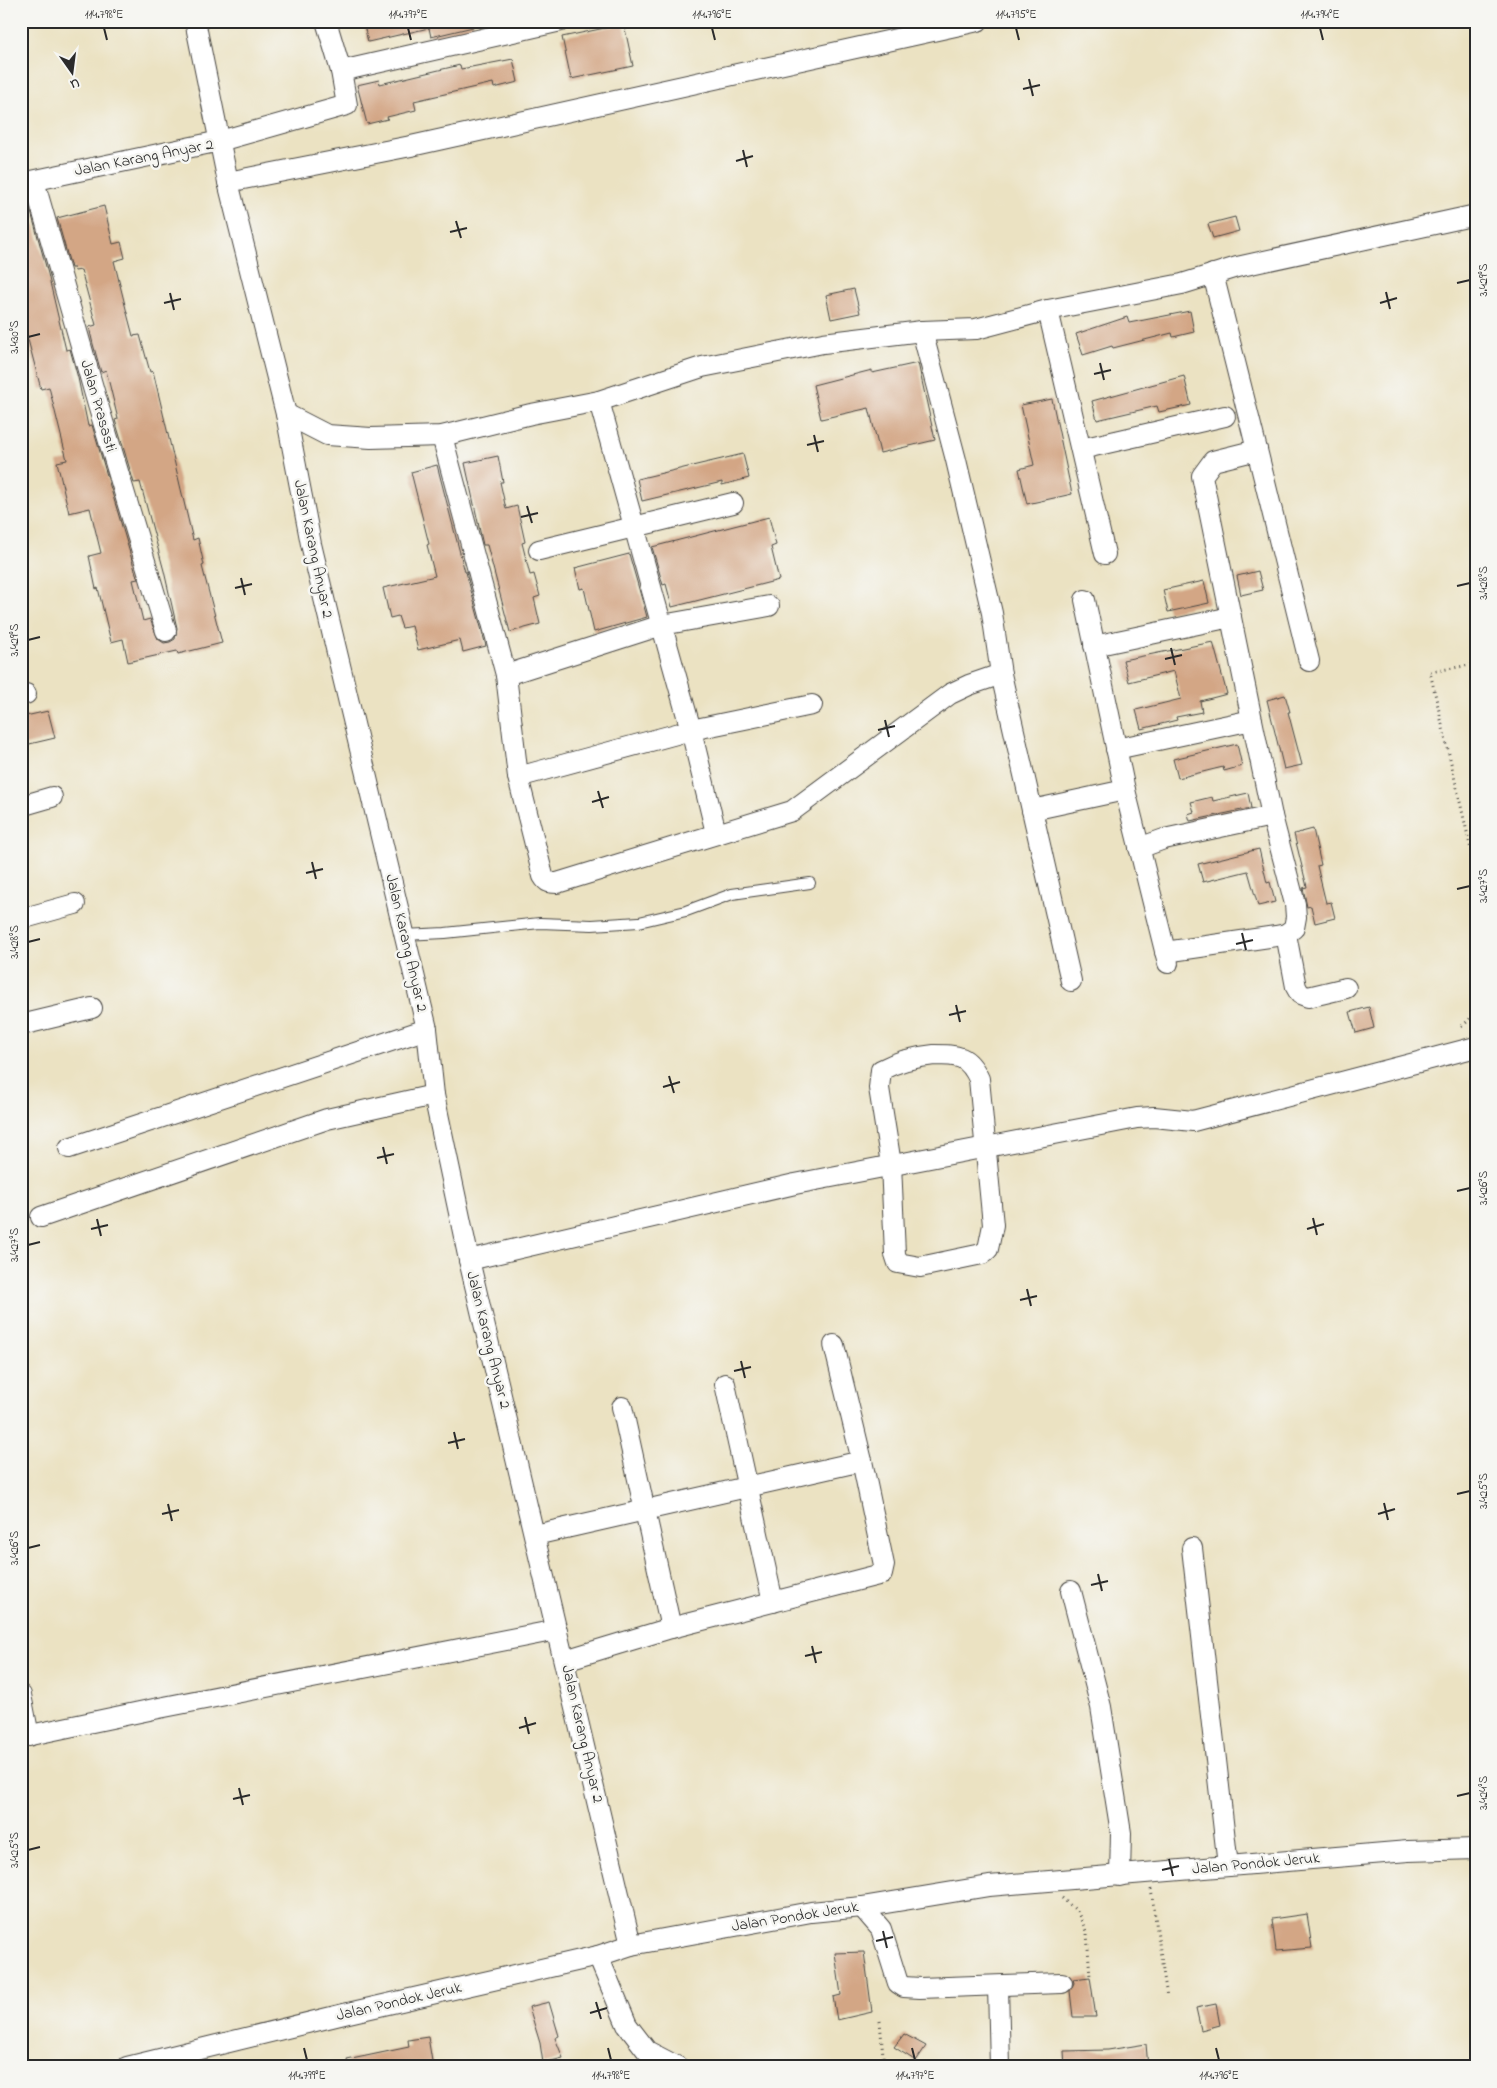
<svg xmlns="http://www.w3.org/2000/svg" width="1497" height="2088" viewBox="0 0 1497 2088" font-family="'Indie Flower',sans-serif">
<style>
.building{fill:#d3a685}
.lines{fill:none;stroke-linecap:round;stroke-linejoin:round}
.lane-casing{stroke:#484642;stroke-width:12}
.street-casing{stroke:#484642;stroke-width:22}
.path{stroke:#484642;stroke-width:3;stroke-dasharray:1 4;stroke-linecap:butt}
.lane{stroke:#fff;stroke-width:10}
.street{stroke:#fff;stroke-width:20}
.ticks{fill:none;stroke:#2b2b2b;stroke-width:2}
.labels{text-anchor:middle;dominant-baseline:central;stroke-width:5;stroke-linejoin:round;paint-order:stroke}
.street-label{font-size:16px;fill:#2b2b2b;stroke:#f6f6f2}
.neatline{fill:none;stroke:#2b2b2b;stroke-width:2}
.ticks-label{font-size:12px;text-anchor:middle;fill:#2b2b2b}
</style>
<rect width="100%" height="100%" fill="#f6f6f2"/>
<filter id="ink" filterUnits="userSpaceOnUse"><feTurbulence type="fractalNoise" baseFrequency=".02" numOctaves="2"/><feDisplacementMap in="SourceGraphic" scale="10" xChannelSelector="R" yChannelSelector="G"/><feConvolveMatrix kernelMatrix="1 2 1 2 8 2 1 2 1" color-interpolation-filters="sRGB"/></filter>
<filter id="wash" filterUnits="userSpaceOnUse"><feTurbulence type="fractalNoise" baseFrequency=".0096" numOctaves="4" result="noise"/><feDisplacementMap in="SourceGraphic" scale="20" xChannelSelector="R" yChannelSelector="G"/><feGaussianBlur stdDeviation="1.12" result="paint"/><feColorMatrix in="noise" values="0 0 0 0 0 0 0 0 0 0 0 0 0 0 0 0 0 1.4 0 .05"/><feComposite in="paint" operator="in"/></filter>
<g filter="url(#wash)">
<rect width="100%" height="100%" fill="#ebe2c2"/>
<g id="blocks">
<g class="building">
<path d="M 363,21 L 473,21 L 473,27 L 431,37 L 429,28 L 368,42 Z"/>
<path d="M 624,24 L 633,66 L 571,79 L 562,37 Z"/>
<path d="M 513,59 L 518,82 L 494,88 L 493,83 L 414,101 L 416,110 L 387,117 L 388,119 L 367,124 L 357,85 L 379,80 L 380,84 L 460,65 L 461,69 Z"/>
<path d="M 104,206 L 113,244 L 121,242 L 125,258 L 114,261 L 128,317 L 133,336 L 140,335 L 150,372 L 153,371 L 193,540 L 198,538 L 204,565 L 202,566 L 222,643 L 178,654 L 177,651 L 128,662 L 123,639 L 111,642 L 98,588 L 96,589 L 89,556 L 101,553 L 90,508 L 69,513 L 57,462 L 67,460 L 49,387 L 41,389 L 26,332 L 21,333 L 21,215 L 31,212 L 48,274 L 66,350 L 70,349 L 78,378 L 88,426 L 92,425 L 137,577 L 138,579 L 133,580 L 143,621 L 150,619 L 158,639 L 164,643 L 170,642 L 175,639 L 177,628 L 164,571 L 140,482 L 134,483 L 115,420 L 118,419 L 106,370 L 101,372 L 93,344 L 89,327 L 96,325 L 81,270 L 75,271 L 74,268 L 71,268 L 57,218 Z"/>
<path d="M 1235,217 L 1239,231 L 1213,238 L 1208,224 Z"/>
<path d="M 854,289 L 860,313 L 831,319 L 826,295 Z"/>
<path d="M 1190,311 L 1194,332 L 1173,337 L 1172,333 L 1113,348 L 1112,346 L 1083,355 L 1076,334 L 1127,317 L 1129,323 Z"/>
<path d="M 918,363 L 935,440 L 880,453 L 869,408 L 821,419 L 813,385 L 872,370 L 872,373 Z"/>
<path d="M 1184,376 L 1191,405 L 1159,412 L 1157,406 L 1097,420 L 1092,401 Z"/>
<path d="M 1052,399 L 1072,494 L 1027,504 L 1019,469 L 1034,465 L 1021,405 Z"/>
<path d="M 743,454 L 749,478 L 722,485 L 722,482 L 642,501 L 637,479 Z"/>
<path d="M 498,456 L 503,482 L 500,482 L 506,509 L 517,506 L 525,542 L 522,543 L 530,575 L 534,574 L 540,596 L 534,598 L 540,624 L 510,632 L 487,545 L 483,545 L 465,463 Z"/>
<path d="M 437,465 L 465,572 L 466,572 L 486,646 L 463,652 L 460,640 L 418,650 L 412,626 L 402,628 L 398,616 L 390,618 L 383,588 L 435,576 L 427,545 L 429,544 L 411,472 Z"/>
<path d="M 769,517 L 776,545 L 771,547 L 779,580 L 672,607 L 666,584 L 663,585 L 652,547 Z"/>
<path d="M 629,554 L 647,617 L 594,632 L 584,588 L 580,589 L 575,568 Z"/>
<path d="M 1258,571 L 1263,590 L 1241,595 L 1237,576 Z"/>
<path d="M 1204,581 L 1209,603 L 1168,612 L 1163,590 Z"/>
<path d="M 1213,642 L 1227,694 L 1200,701 L 1202,712 L 1176,717 L 1177,720 L 1141,729 L 1136,710 L 1181,699 L 1174,671 L 1129,682 L 1123,660 Z"/>
<path d="M 1285,695 L 1290,712 L 1288,712 L 1302,765 L 1284,769 L 1267,700 Z"/>
<path d="M 48,711 L 55,738 L 21,746 L 21,717 Z"/>
<path d="M 1237,744 L 1242,766 L 1224,771 L 1223,767 L 1178,778 L 1173,759 Z"/>
<path d="M 1248,793 L 1251,808 L 1190,821 L 1188,814 L 1194,812 L 1191,802 L 1212,797 L 1213,801 Z"/>
<path d="M 1313,829 L 1321,865 L 1317,866 L 1326,903 L 1331,902 L 1335,918 L 1315,923 L 1311,906 L 1307,907 L 1303,888 L 1307,887 L 1294,834 Z"/>
<path d="M 1259,849 L 1267,883 L 1270,882 L 1275,902 L 1258,906 L 1248,871 L 1203,882 L 1198,864 Z"/>
<path d="M 1369,1007 L 1374,1028 L 1356,1033 L 1350,1012 Z"/>
<path d="M 1307,1914 L 1312,1948 L 1276,1951 L 1272,1919 Z"/>
<path d="M 864,1952 L 872,2012 L 837,2020 L 833,1997 L 841,1995 L 835,1953 Z"/>
<path d="M 1090,1977 L 1096,2017 L 1073,2017 L 1070,1991 L 1074,1983 L 1073,1979 Z"/>
<path d="M 549,2002 L 559,2036 L 555,2038 L 563,2058 L 543,2063 L 540,2043 L 529,2007 Z"/>
<path d="M 1216,2004 L 1220,2025 L 1201,2030 L 1196,2008 Z"/>
<path d="M 904,2034 L 926,2046 L 916,2061 L 894,2047 Z"/>
<path d="M 428,2037 L 433,2067 L 348,2067 L 347,2060 L 409,2047 L 408,2040 Z"/>
<path d="M 1146,2044 L 1148,2067 L 1065,2067 L 1064,2051 L 1108,2050 Z"/>
</g>
</g>
</g>
<g filter="url(#ink)">
<use href="#blocks" fill-opacity="0" stroke="#484642" stroke-width="1"/>
<g class="lines">
<g class="lane-casing">
<path id="lane" d="M 404,935 L 445,933 L 540,923 L 592,925 L 639,922 L 686,911 L 732,894 L 810,883"/>
</g>
<g class="street-casing">
<g id="street">
<path d="M 195,21 L 228,182 L 286,414 L 311,544 L 427,1029 L 434,1095 L 469,1260 L 631,1945"/>
<path d="M 326,21 L 341,71 L 561,21"/>
<path d="M 34,181 L 98,405 L 166,631"/>
<path d="M 228,182 L 411,146 L 978,21"/>
<path d="M 22,183 L 220,141 L 347,105 L 341,71"/>
<path d="M 1213,274 L 1257,450 L 1213,461 L 1202,476 L 1252,720"/>
<path d="M 1048,310 L 1105,554"/>
<path d="M 922,331 L 956,460 L 992,613 L 1001,674 L 1071,981"/>
<path d="M 599,401 L 691,730 L 716,833"/>
<path d="M 286,414 L 327,435 L 371,438 L 442,436 L 531,414 L 599,401 L 702,367 L 823,343 L 922,331 L 976,329 L 1048,310 L 1182,284 L 1237,267 L 1476,215"/>
<path d="M 442,436 L 506,675 L 518,777 L 543,876 C 547,883 550,883 557,883 L 792,811 L 950,694 L 969,685 L 1001,674"/>
<path d="M 1081,449 L 1225,416"/>
<path d="M 1257,450 L 1309,661"/>
<path d="M 539,550 L 733,503"/>
<path d="M 1094,646 L 1231,617"/>
<path d="M 506,675 L 662,625 L 769,606"/>
<path d="M 21,695 L 26,694"/>
<path d="M 1116,749 L 1252,720 L 1272,816 L 1164,839 L 1139,848"/>
<path d="M 518,777 L 691,730 L 812,705"/>
<path d="M 1125,790 L 1168,963"/>
<path d="M 21,806 L 52,797"/>
<path d="M 1032,810 L 1125,790 L 1085,600"/>
<path d="M 21,919 L 75,904"/>
<path d="M 1286,934 L 1296,987 L 1300,994 L 1308,997 L 1346,988"/>
<path d="M 1165,952 L 1276,936 L 1286,934 L 1294,928 L 1296,917 L 1295,904 L 1272,816"/>
<path d="M 21,1025 L 92,1008"/>
<path d="M 934,1055 C 958,1055 968,1055 979,1079 L 993,1225 L 988,1249 L 982,1254 L 920,1267 L 898,1263 L 895,1254 L 891,1164 L 879,1088 L 881,1070 C 898,1061 914,1057 934,1055 Z"/>
<path d="M 69,1148 L 427,1029"/>
<path d="M 41,1217 L 327,1119 L 434,1095"/>
<path d="M 469,1260 L 795,1184 L 1137,1118 L 1154,1117 L 1193,1121 L 1476,1047"/>
<path d="M 834,1345 L 862,1461"/>
<path d="M 725,1384 L 773,1602"/>
<path d="M 622,1407 L 671,1628"/>
<path d="M 535,1535 L 862,1461 L 884,1565 L 882,1574 L 671,1628 L 565,1660"/>
<path d="M 1192,1548 L 1228,1866"/>
<path d="M 1071,1591 L 1101,1707 L 1121,1833 L 1120,1876"/>
<path d="M 21,1695 L 29,1736"/>
<path d="M 21,1737 L 154,1709 L 557,1630"/>
<path d="M 862,1907 L 881,1929 L 898,1983 L 904,1987 L 920,1988 L 1062,1983"/>
<path d="M 598,1956 L 627,2025 L 647,2051 L 678,2067"/>
<path d="M 998,1986 L 1000,2067"/>
<path d="M 127,2067 L 344,2014 L 598,1956 L 631,1945 L 811,1912 L 862,1907 L 989,1886 L 1408,1851 L 1476,1849"/>
</g>
</g>
<g class="path">
<path d="M 1476,664 L 1430,672 L 1476,871"/>
<path d="M 1462,1026 L 1469,1020 L 1476,1010"/>
<path d="M 1151,1889 L 1167,1997"/>
<path d="M 1062,1898 L 1077,1911 L 1087,1933 L 1090,1977"/>
<path d="M 880,2021 L 884,2067"/>
</g>
<use href="#lane" class="lane"/>
<use href="#street" class="street"/>
</g>
</g>
<path class="ticks" d="M 104,28 L 107,40M 408,28 L 411,40M 712,28 L 715,40M 1016,28 L 1019,40M 1320,28 L 1323,40M 1029,79 L 1033,96M 1023,89 L 1040,85M 743,150 L 747,167M 736,161 L 753,156M 456,221 L 461,238M 450,232 L 467,228M 1457,283 L 1470,280M 1386,292 L 1390,309M 170,293 L 174,310M 164,303 L 181,299M 1380,303 L 1397,298M 28,337 L 40,334M 1100,363 L 1104,380M 1094,374 L 1111,370M 814,435 L 818,452M 807,445 L 824,441M 527,506 L 532,523M 521,517 L 538,513M 241,578 L 245,595M 1457,586 L 1470,583M 235,588 L 252,584M 28,640 L 40,637M 1171,648 L 1175,665M 1165,659 L 1182,655M 885,720 L 889,737M 878,730 L 895,726M 598,791 L 603,808M 592,802 L 609,797M 312,862 L 316,879M 306,873 L 323,869M 1457,889 L 1470,886M 1242,933 L 1246,950M 28,942 L 40,939M 1236,944 L 1253,940M 956,1005 L 960,1022M 949,1015 L 966,1011M 669,1076 L 674,1093M 663,1087 L 680,1082M 383,1147 L 387,1164M 377,1158 L 394,1154M 1457,1191 L 1470,1188M 1313,1218 L 1317,1235M 97,1219 L 101,1236M 91,1229 L 108,1225M 1307,1229 L 1324,1224M 28,1245 L 40,1242M 1027,1289 L 1031,1306M 1020,1300 L 1037,1296M 741,1361 L 745,1378M 734,1371 L 751,1367M 454,1432 L 458,1449M 448,1443 L 465,1439M 1457,1494 L 1470,1491M 1384,1503 L 1388,1520M 168,1504 L 172,1521M 162,1514 L 179,1510M 1378,1514 L 1395,1509M 28,1548 L 40,1545M 1098,1574 L 1102,1591M 1091,1585 L 1108,1581M 812,1646 L 816,1663M 805,1656 L 822,1652M 525,1717 L 529,1734M 519,1728 L 536,1723M 239,1788 L 243,1805M 1457,1796 L 1470,1793M 233,1799 L 250,1795M 28,1850 L 40,1847M 1169,1859 L 1173,1876M 1162,1870 L 1179,1866M 883,1931 L 887,1948M 876,1941 L 893,1937M 596,2002 L 601,2019M 590,2013 L 607,2008M 304,2048 L 307,2060M 608,2048 L 611,2060M 912,2048 L 915,2060M 1216,2048 L 1219,2060"/>
<g class="labels">
<g class="street-label">
<text transform="translate(144 158) rotate(-11)">Jalan Karang Anyar 2</text>
<text transform="translate(98 406) rotate(74)">Jalan Prasasti</text>
<text transform="translate(313 549) rotate(78)">Jalan Karang Anyar 2</text>
<text transform="translate(406 943) rotate(77)">Jalan Karang Anyar 2</text>
<text transform="translate(488 1340) rotate(76)">Jalan Karang Anyar 2</text>
<text transform="translate(582 1734) rotate(77)">Jalan Karang Anyar 2</text>
<text transform="translate(1256 1864) rotate(-5)">Jalan Pondok Jeruk</text>
<text transform="translate(795 1917) rotate(-9)">Jalan Pondok Jeruk</text>
<text transform="translate(399 2002) rotate(-13)">Jalan Pondok Jeruk</text>
</g>
</g>
<rect width="1497" height="2088" fill="none" stroke="#f6f6f2" stroke-width="55"/>
<g transform="translate(72 72) rotate(166)" stroke="#f6f6f2" stroke-width="4" paint-order="stroke">
<path d="M0-4L9 19L0 12L-9 19Z" fill="#2b2b2b"/>
<text y="-8" font-size="14" font-weight="bold" text-anchor="middle" fill="#2b2b2b">U</text>
</g>
<rect x="28" y="28" width="1442" height="2032" class="neatline"/>
<g class="ticks-label">
<text x="104" y="18">114.798°E</text>
<text x="408" y="18">114.797°E</text>
<text x="712" y="18">114.796°E</text>
<text x="1016" y="18">114.795°E</text>
<text x="1320" y="18">114.794°E</text>
<text transform="translate(1483 280) rotate(-90)" y="4">3.429°S</text>
<text transform="translate(14 337) rotate(-90)" y="4">3.430°S</text>
<text transform="translate(1483 583) rotate(-90)" y="4">3.428°S</text>
<text transform="translate(14 640) rotate(-90)" y="4">3.429°S</text>
<text transform="translate(1483 886) rotate(-90)" y="4">3.427°S</text>
<text transform="translate(14 942) rotate(-90)" y="4">3.428°S</text>
<text transform="translate(1483 1188) rotate(-90)" y="4">3.426°S</text>
<text transform="translate(14 1245) rotate(-90)" y="4">3.427°S</text>
<text transform="translate(1483 1491) rotate(-90)" y="4">3.425°S</text>
<text transform="translate(14 1548) rotate(-90)" y="4">3.426°S</text>
<text transform="translate(1483 1793) rotate(-90)" y="4">3.424°S</text>
<text transform="translate(14 1850) rotate(-90)" y="4">3.425°S</text>
<text x="307" y="2079">114.799°E</text>
<text x="611" y="2079">114.798°E</text>
<text x="915" y="2079">114.797°E</text>
<text x="1219" y="2079">114.796°E</text>
</g>
</svg>
